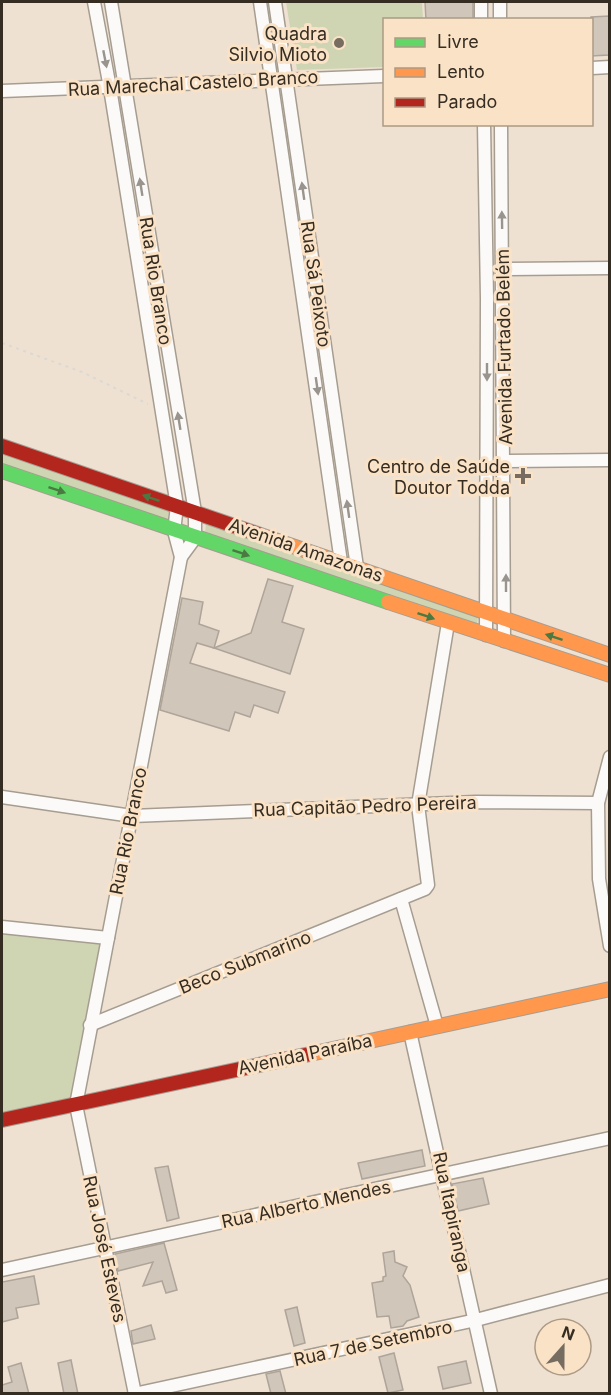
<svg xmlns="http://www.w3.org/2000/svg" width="611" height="1395" viewBox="0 0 611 1395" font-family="Inter,sans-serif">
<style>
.green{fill:#cfd5b2}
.building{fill:#d0c6ba;stroke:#aea499;stroke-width:1.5}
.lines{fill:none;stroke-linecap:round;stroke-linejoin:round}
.street-casing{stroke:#a69d91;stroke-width:15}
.fast-casing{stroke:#a69d91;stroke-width:16}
.slow-casing{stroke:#a69d91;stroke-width:16}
.jam-casing{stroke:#a69d91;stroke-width:16}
.path{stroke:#dcd8d3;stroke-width:2;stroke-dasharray:3 4.5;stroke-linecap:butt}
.street{stroke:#fcfaf8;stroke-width:12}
.fast{stroke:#63d668;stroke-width:14}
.slow{stroke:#ff974d;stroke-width:14}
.jam{stroke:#b3261e;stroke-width:14}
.oneway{fill:#99948d}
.oneway2{fill:#4a7942}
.poi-dot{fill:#766c60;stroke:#fae2c6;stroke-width:2}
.labels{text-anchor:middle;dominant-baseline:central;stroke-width:6;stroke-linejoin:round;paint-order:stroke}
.poi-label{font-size:18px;fill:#362d22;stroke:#fae2c6;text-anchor:end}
.street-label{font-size:18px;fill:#362d22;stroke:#fae2c6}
</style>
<rect width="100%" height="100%" fill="#eee1d2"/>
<g class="green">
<path d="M 286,2 L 422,2 L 423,19 L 384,20 L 384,67 L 297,70 Z"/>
<path d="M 2,452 L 169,510 L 167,523 L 2,465 Z"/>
<path d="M 206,522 L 478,614 L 477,627 L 205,535 Z"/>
<path d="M 2,929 L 104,937 L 76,1103 L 2,1118 Z"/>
</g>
<g class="building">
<path d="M 425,2 L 473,2 L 473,20 L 426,20 Z"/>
<path d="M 609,16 L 609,55 L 591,56 L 591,17 Z"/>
<path d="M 268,579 L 293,586 L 282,622 L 304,629 L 290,674 L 214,648 L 251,633 Z"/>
<path d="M 182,598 L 203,602 L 199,624 L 219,631 L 214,648 L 197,643 L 190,663 L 285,692 L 278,713 L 254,705 L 250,717 L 235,712 L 229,731 L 160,710 Z"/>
<path d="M 422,1150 L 425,1166 L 362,1179 L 358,1163 Z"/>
<path d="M 168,1166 L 179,1218 L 167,1221 L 155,1168 Z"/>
<path d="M 483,1178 L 489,1204 L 458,1211 L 452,1184 Z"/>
<path d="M 164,1243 L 177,1290 L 166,1293 L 162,1281 L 143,1286 L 153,1262 L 118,1271 L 115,1254 Z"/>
<path d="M 394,1251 L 395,1262 L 407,1267 L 403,1276 L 410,1285 L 419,1317 L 407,1321 L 403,1326 L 391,1328 L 389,1316 L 377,1317 L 372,1283 L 383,1281 L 383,1277 L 386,1276 L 383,1253 Z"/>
<path d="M 34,1276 L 39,1304 L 16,1308 L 18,1318 L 2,1322 L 2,1282 Z"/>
<path d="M 297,1307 L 305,1343 L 294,1346 L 285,1310 Z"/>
<path d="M 151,1325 L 155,1339 L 133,1344 L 131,1331 Z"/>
<path d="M 394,1353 L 403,1390 L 388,1393 L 379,1357 Z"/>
<path d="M 71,1360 L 78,1394 L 64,1394 L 58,1363 Z"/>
<path d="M 466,1361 L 471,1383 L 443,1389 L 438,1367 Z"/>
<path d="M 21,1363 L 29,1394 L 2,1394 L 2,1385 L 12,1382 L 8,1367 Z"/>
<path d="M 280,1371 L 286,1394 L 271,1394 L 266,1374 Z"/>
</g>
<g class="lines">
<g class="street-casing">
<g id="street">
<path d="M 94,2 L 110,88 L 177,506 L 174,531 L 181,557 L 76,1105 L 135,1394"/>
<path d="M 111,2 L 195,512 L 195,538 L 181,557"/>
<path d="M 260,2 L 341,562"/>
<path d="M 275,2 L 357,567"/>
<path d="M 481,2 L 481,20"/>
<path d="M 500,2 L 500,20"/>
<path d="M 592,68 L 610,67"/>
<path d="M 2,91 L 384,76"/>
<path d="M 484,124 L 487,298 L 486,635"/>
<path d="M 501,124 L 504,641"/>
<path d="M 503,269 L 610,268"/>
<path d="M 505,461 L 610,460"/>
<path d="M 610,757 L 598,803 L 599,879 L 610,946"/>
<path d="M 2,797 L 132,816 L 476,802 L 598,803"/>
<path d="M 401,899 L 437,1026"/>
<path d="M 2,927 L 108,938"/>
<path d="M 90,1025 L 425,889 L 428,885 L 418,805 L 448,623"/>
<path d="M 410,1032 L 491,1394"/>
<path d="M 2,1270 L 610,1138"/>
<path d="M 134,1394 L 476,1320 L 610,1285"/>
</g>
</g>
<g class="fast-casing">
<path id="fast" d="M 2,471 L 388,602"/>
</g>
<g class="slow-casing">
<g id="slow">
<path d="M 275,540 L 610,655"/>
<path d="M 388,602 L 610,675"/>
<path d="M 310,1054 L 610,989"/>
</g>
</g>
<g class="jam-casing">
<g id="jam">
<path d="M 2,446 L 275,540"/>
<path d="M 2,1120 L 310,1054"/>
</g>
</g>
<path class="path" d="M 2,343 L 82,372 L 148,404"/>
<use href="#street" class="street"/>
<use href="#fast" class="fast"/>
<use href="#slow" class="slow"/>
<use href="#jam" class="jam"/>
</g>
<defs><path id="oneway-solid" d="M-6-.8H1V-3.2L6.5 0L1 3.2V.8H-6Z" transform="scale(1.5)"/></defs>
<g class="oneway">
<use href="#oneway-solid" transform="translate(105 59) rotate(79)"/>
<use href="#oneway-solid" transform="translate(141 187) rotate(-99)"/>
<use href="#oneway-solid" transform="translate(303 191) rotate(-98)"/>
<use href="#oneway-solid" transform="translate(502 220) rotate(-91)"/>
<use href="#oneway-solid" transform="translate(487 372) rotate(90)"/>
<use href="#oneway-solid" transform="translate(317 386) rotate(82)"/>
<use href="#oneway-solid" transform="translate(179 421) rotate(-99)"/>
<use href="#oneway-solid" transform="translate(348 509) rotate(-98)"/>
<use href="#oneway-solid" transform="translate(506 583) rotate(-90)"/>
</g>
<g class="oneway2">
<use href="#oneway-solid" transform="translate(57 490) rotate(19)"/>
<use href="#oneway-solid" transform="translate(151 498) rotate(-161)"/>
<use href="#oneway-solid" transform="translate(241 553) rotate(19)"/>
<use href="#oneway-solid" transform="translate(426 616) rotate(19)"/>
<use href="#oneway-solid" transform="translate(554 637) rotate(-162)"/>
</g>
<g class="poi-dot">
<circle cx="339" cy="43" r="6"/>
<path d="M520 467h6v6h6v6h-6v6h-6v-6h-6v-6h6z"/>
</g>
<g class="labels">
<g class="poi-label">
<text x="327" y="33">Quadra<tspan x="327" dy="21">Silvio Mioto</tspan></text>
<text x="510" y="466">Centro de Saúde<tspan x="510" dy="21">Doutor Todda</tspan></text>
</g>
<g class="street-label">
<text transform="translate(193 83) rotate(-3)">Rua Marechal Castelo Branco</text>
<text transform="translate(156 281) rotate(81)">Rua Rio Branco</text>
<text transform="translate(316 284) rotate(82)">Rua Sá Peixoto</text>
<text transform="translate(504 347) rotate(-91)">Avenida Furtado Belém</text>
<text transform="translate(306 550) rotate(19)">Avenida Amazonas</text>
<text transform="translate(365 806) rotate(-2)">Rua Capitão Pedro Pereira</text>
<text transform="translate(128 831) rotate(-79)">Rua Rio Branco</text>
<text transform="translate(245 962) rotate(-22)">Beco Submarino</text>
<text transform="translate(305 1054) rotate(-12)">Avenida Paraíba</text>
<text transform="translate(306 1204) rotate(-12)">Rua Alberto Mendes</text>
<text transform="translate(452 1212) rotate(78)">Rua Itapiranga</text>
<text transform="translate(105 1249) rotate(78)">Rua José Esteves</text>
<text transform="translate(373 1343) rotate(-12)">Rua 7 de Setembro</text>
</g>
</g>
<rect width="611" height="1395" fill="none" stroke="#362d22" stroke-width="6"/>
<rect x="383" y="18" width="210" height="108" fill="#fae2c6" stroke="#ac9a84" stroke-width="1.5"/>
<rect x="395" y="38" width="30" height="9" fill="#63d668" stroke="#ac9a84" stroke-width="1.5"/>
<text x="437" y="48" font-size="18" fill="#362d22">Livre</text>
<rect x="395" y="68" width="30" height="9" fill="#ff974d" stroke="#ac9a84" stroke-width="1.5"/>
<text x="437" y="78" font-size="18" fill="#362d22">Lento</text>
<rect x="395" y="98" width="30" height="9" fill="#b3261e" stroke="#ac9a84" stroke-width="1.5"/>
<text x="437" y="108" font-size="18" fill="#362d22">Parado</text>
<g transform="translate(563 1347) rotate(21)"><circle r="28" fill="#fae2c6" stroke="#ac9a84" stroke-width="1.5"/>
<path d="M0-4.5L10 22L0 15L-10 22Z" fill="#766c60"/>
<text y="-9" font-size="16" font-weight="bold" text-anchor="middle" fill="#362d22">N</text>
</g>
</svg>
